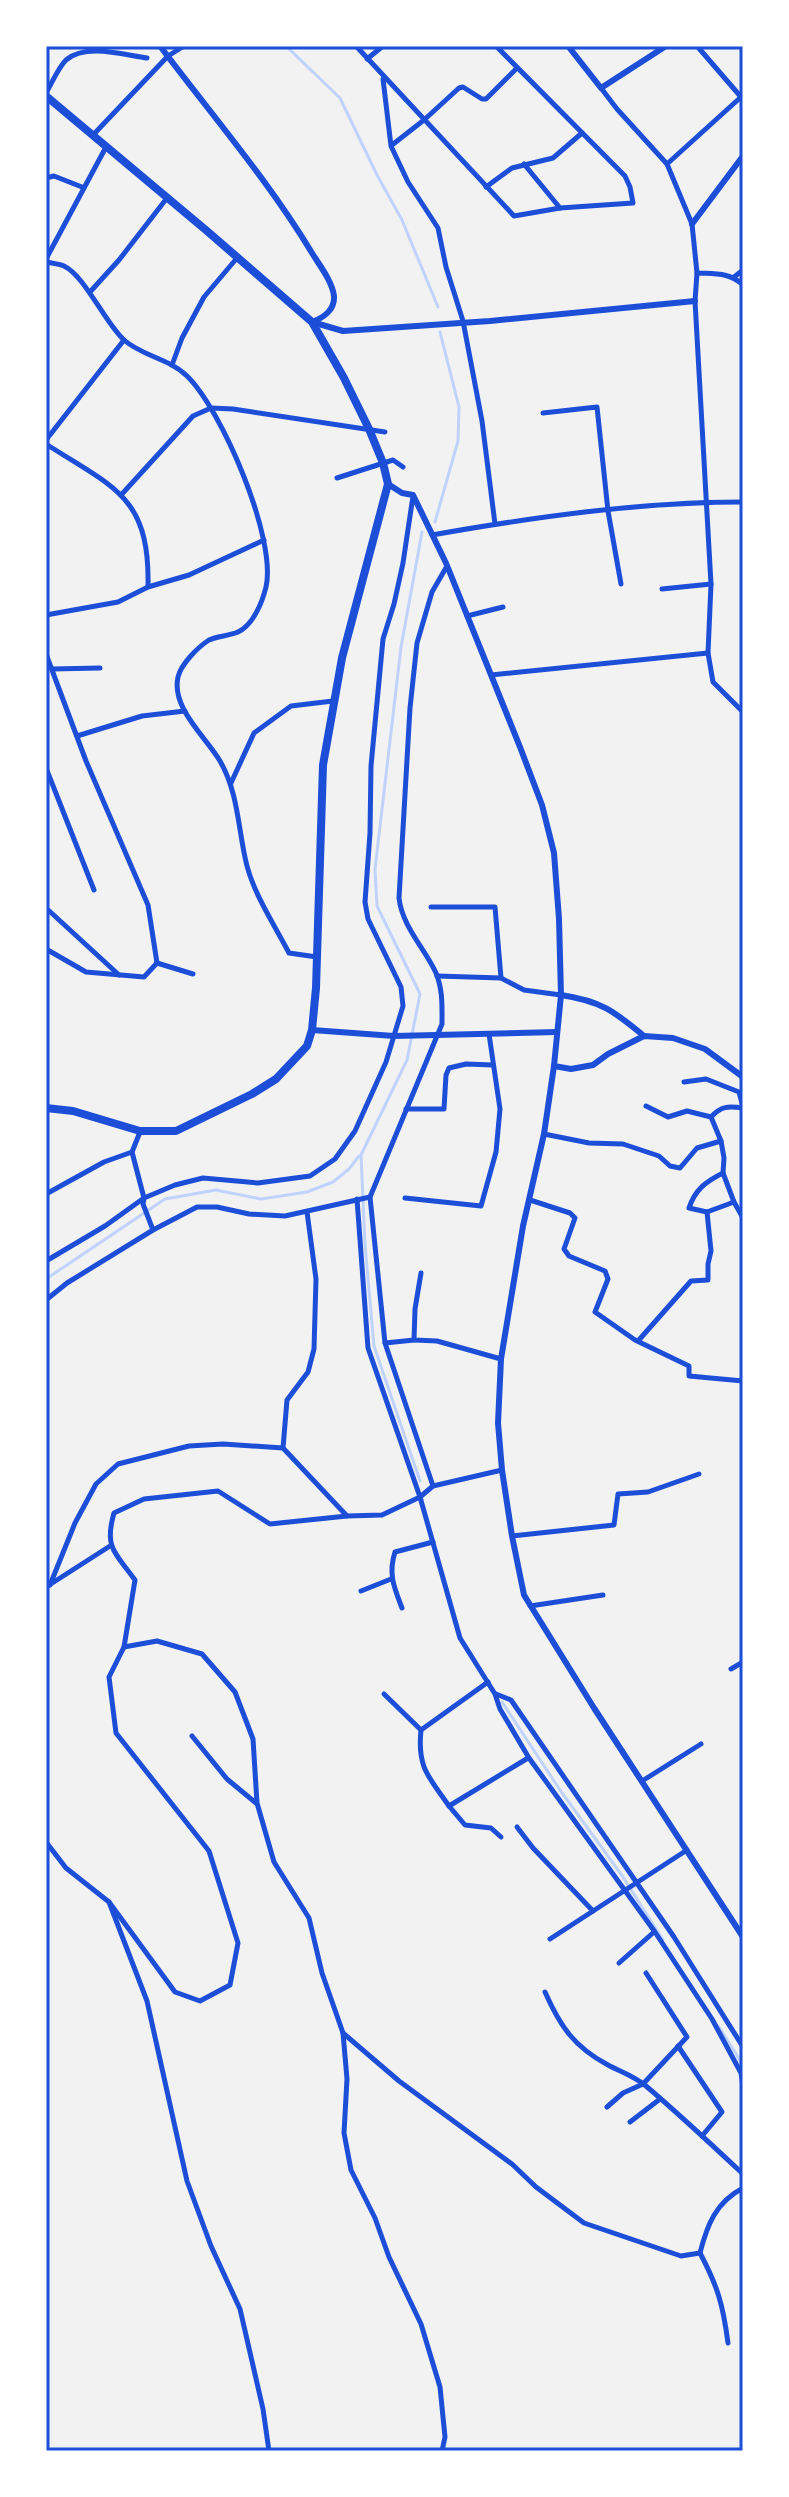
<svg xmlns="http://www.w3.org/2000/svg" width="789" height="2497" viewBox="0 0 789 2497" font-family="'Space Grotesk',sans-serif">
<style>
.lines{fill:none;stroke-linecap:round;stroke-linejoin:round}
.stream{stroke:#bfd3fe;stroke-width:3}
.minor{stroke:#1d4ed8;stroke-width:5}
.tertiary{stroke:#1d4ed8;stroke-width:6}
.primary{stroke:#1d4ed8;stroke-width:8}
.neatline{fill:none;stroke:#1d4ed8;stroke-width:3}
</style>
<rect width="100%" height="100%" fill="#f2f2f2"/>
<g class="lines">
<g class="stream">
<path d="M 286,46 L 340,98 L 377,175 L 402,220 L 438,307"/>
<path d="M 435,522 L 458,441 L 459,407 L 440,332"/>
<path d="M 46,1279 L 165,1199 L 216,1190 L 261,1199 L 307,1192 L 333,1182 L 349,1169 L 359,1156"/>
<path d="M 420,1481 L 374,1346 L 365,1245 L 361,1155 L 407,1060 L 420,994 L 377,906 L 375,869 L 401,647 L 422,532"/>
<path d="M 502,1702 L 560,1790 L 623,1877 L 663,1940"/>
<path d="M 719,2027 L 743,2065"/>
</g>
<g class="minor">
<path d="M 356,46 L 514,216 L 560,208 L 633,203 L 630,187 L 625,176 L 496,46"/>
<path d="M 697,46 L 741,97"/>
<path d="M 367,59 L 383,46"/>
<path d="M 383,79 L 391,146 L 408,182 L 438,228 L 446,267 L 463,321 L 482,421 L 495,524"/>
<path d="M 601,88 L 617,109 L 667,164 L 692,224 L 697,273 L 695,301 L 711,584 L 708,653 L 713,682 L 743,712"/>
<path d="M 46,93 C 52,83 58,68 66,60 C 86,43 124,55 147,58"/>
<path d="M 93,135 L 168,56 L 184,46"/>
<path d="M 392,145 L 424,120 L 459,88 L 463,87 L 482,99 L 486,99 L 517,68"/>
<path d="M 524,164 L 560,208"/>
<path d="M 667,164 L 741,97"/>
<path d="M 46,178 L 54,176 L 82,187"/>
<path d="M 486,187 L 512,168 L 553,158 L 582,133"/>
<path d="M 46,259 L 106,147"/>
<path d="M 46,262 C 51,263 59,264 64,266 C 85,276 105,323 124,340 C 142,356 170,359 187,376 C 222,410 277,539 266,587 C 262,603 253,625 238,632 C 229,636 217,636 209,640 C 198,647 181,664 178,677 C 171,708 206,737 220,761 C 239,794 238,831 247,866 C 255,896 275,926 289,953 L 317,957"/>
<path d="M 697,273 C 715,274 729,272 743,285"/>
<path d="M 734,277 L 743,270"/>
<path d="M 90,292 L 119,260 L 167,198"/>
<path d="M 172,365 L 182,338 L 204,297 L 237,258"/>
<path d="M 543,413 L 597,407 L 608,511 L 621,584"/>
<path d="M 46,440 L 124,340"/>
<path d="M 46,444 C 114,488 150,496 148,587"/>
<path d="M 337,478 L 393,460 L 403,467"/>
<path d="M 122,494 L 193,416 L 211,408 L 233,409 L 385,432"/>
<path d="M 432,535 C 534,517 640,502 743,502"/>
<path d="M 662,589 L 711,584"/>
<path d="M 46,615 L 118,602 L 148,587 L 189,575 L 264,540"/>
<path d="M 467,616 L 503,607"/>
<path d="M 46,654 L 86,761 L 148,905 L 157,963 L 144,977 L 86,972 L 46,949"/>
<path d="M 52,669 L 100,668"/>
<path d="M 491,675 L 708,653"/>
<path d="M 77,736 L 142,716 L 185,711"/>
<path d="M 46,768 L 94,890"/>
<path d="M 231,783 L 254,733 L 291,706 L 333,701"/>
<path d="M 431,907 L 495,907 L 501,978"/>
<path d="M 46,908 L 119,975"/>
<path d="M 157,963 L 193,974"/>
<path d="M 437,976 L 501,978 L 524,990 L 561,995"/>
<path d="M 684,1082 L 706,1079 L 739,1092 L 743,1107"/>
<path d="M 646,1106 L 668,1117 L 687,1111 L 711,1117"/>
<path d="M 743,1108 C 728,1106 721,1106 711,1117 L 721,1141 L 724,1158 L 723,1173 L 734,1202 L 743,1218"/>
<path d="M 406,1109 L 444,1109 L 446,1075 L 449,1068 L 466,1064 L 493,1065"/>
<path d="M 140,1132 L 132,1152 L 144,1198 L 143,1204 L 153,1230"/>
<path d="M 544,1134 L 589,1143 L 623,1144 L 659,1156 L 670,1166 L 680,1168 L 697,1148 L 721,1141"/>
<path d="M 723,1173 C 705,1182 695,1190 689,1208 L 707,1212 L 734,1202"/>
<path d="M 46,1194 L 104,1162 L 132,1152"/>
<path d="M 405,1198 L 481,1206 L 496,1152 L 500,1109 L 489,1034"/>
<path d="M 357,1199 L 368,1348 L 420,1497 L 460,1638 L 495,1694 L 500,1709 L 529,1758 L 655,1932 L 712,2019 L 741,2073 L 743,2086"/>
<path d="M 530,1200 L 570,1213 L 575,1218 L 564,1249 L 569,1256 L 605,1271 L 608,1279 L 595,1312 L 635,1340 L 689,1366 L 689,1376 L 743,1381"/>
<path d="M 307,1212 L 316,1279 L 314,1349 L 308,1372 L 287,1400 L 283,1448 L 347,1516 L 382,1515 L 420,1497 L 433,1486 L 502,1470"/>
<path d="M 46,1261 L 105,1226 L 144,1198 L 175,1185 L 203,1178 L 258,1183 L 310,1176 L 335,1159 L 355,1131 L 386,1062 L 403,1006 L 401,987 L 368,919 L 365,902 L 370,833 L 371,766 L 383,639 L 394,604 L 403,563 L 413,496"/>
<path d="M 421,1273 L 415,1309 L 414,1340 L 437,1341 L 501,1359"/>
<path d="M 46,1300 L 67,1283 L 153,1230 L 197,1207 L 217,1207 L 249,1214 L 285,1216 L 370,1197"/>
<path d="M 638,1341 L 691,1281 L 708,1280 L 708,1264 L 711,1251 L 707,1212"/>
<path d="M 385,1343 L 414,1340"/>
<path d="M 433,1486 L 385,1343 L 370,1197 L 442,1024 C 442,1007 443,990 436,973 C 425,949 402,926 399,898 L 410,708 L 417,643 L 432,592 L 447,566"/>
<path d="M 512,1536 L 614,1525 L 618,1494 L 648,1492 L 699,1474"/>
<path d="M 50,1585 L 75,1523 L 96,1484 L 118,1464 L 189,1446 L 223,1444 L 283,1448"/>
<path d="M 46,1587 L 110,1546"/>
<path d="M 361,1591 L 391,1579"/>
<path d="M 530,1606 L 603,1595"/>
<path d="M 402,1608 C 394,1587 388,1574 395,1552 L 433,1542"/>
<path d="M 124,1647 L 157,1641 L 202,1654 L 235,1692 L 253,1739 L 257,1803 L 274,1862 L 309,1918 L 322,1973 L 343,2033 L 347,2079 L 344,2133 L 351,2170 L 375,2218 L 389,2257 L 421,2324 L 440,2387 L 445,2437 L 442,2451"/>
<path d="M 731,1669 L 743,1662"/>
<path d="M 488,1682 L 421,1730 C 417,1768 429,1777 449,1806 L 528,1758"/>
<path d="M 384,1694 L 421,1730"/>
<path d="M 496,1694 L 511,1700 L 674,1937 L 743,2047"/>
<path d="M 192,1736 L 227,1779 L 256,1803"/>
<path d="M 642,1781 L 701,1744"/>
<path d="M 449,1806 L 465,1825 L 491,1828 L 501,1837"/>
<path d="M 517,1827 L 533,1848 L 593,1911"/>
<path d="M 46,1842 L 66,1868 L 109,1902 L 147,2001 L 187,2181 L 211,2246 L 240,2309 L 263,2409 L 269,2451"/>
<path d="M 109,1902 L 175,1992 L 200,2001 L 230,1985 L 238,1943 L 209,1851 L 116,1733 L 109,1677 L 124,1647 L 135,1580 C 115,1552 104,1548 114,1513 L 144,1499 L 218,1491 L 270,1524 L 347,1516"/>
<path d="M 550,1939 L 687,1850"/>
<path d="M 619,1963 L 654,1932"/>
<path d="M 545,1992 C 560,2026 574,2047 608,2065 C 621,2072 634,2076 646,2086 C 679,2114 711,2144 743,2174"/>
<path d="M 343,2033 L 399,2081 L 512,2164 L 536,2187 L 584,2223 L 681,2256 L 700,2253"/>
<path d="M 678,2046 L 722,2112 L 702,2136"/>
<path d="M 607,2107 L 623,2093 L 643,2084 L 687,2037 L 646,1973"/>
<path d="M 630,2122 L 660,2099"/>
<path d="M 728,2343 C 723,2305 718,2287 700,2253 C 707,2225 716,2202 743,2188"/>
</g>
<g class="tertiary">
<path d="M 160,46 C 211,114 268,180 312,253 C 320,266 332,281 334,296 C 335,310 323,318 312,322"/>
<path d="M 568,46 L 601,88 L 666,46"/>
<path d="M 692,224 L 743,156"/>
<path d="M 312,322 L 343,331 L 490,321 L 695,301"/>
<path d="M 388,484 L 402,493 L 413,495 L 446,563 L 520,747 L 542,805 L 554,853 L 559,919 L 561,995 L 554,1066 L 544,1134 L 523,1226 L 501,1359 L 498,1423 L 502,1470 L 512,1536 L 524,1595 L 594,1708 L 743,1937"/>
<path d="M 561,995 C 601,1001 614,1011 644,1036"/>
<path d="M 312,1030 L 394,1036 L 557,1032"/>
<path d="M 554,1066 L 571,1069 L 593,1065 L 608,1054 L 644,1036 L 673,1038 L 705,1049 L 743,1077"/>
</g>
<path class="primary" d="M 46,96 L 207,231 L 312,322 L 344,378 L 369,429 L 383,463 L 388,484 L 342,658 L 323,765 L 316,988 L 312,1030 L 307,1046 L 276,1079 L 252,1094 L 176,1131 L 140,1131 L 73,1111 L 46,1108"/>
</g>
<rect width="789" height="2497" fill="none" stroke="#ffffff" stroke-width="96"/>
<rect x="48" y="48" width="693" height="2401" class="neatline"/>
</svg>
